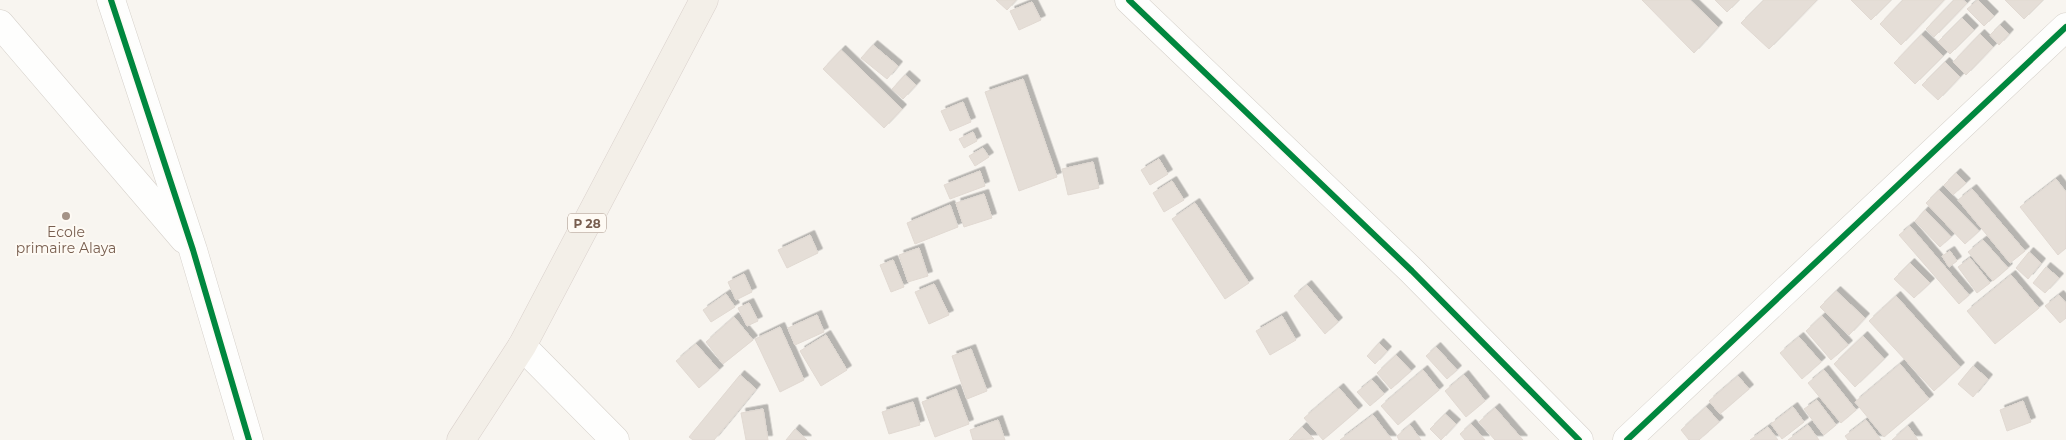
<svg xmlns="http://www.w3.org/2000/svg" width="2066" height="440" viewBox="0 0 2066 440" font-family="Montserrat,sans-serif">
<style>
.building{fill:#e5ded7;stroke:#e1d9d2;filter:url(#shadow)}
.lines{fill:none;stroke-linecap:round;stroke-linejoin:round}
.minor-casing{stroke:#d6d1cb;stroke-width:29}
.primary-casing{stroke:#dad1cc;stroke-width:29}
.minor{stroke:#fefefd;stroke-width:28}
.primary{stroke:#f3efe8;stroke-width:28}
.cycleway-casing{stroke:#fefaf4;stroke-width:9}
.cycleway{stroke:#00873e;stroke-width:6}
.poi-dot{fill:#a59387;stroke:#fefaf4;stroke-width:2}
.labels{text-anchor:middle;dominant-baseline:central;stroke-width:4;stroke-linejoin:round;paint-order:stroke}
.shield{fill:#fefaf4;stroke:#a08d80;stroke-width:1}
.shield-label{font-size:12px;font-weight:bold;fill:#785e4f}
.poi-label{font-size:14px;fill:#785e4f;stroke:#fefaf4}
</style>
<defs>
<filter id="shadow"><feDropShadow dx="4.5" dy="-4.5" stdDeviation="0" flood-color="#0004"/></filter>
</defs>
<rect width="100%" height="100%" fill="#f8f5f0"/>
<g class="building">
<path d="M 996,0 L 1016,0 L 1007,10 Z"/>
<path d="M 1642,0 L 1690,0 L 1718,27 L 1694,53 Z"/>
<path d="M 1715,0 L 1739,0 L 1727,12 Z"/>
<path d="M 1764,0 L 1817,0 L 1769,49 L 1741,23 Z"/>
<path d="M 1851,0 L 1891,0 L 1871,20 Z"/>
<path d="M 1903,0 L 1944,0 L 1901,45 L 1880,24 Z"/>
<path d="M 1954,0 L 1963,0 L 1967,3 L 1934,37 L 1926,29 Z"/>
<path d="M 1978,0 L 1994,16 L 1984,26 L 1967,9 Z"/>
<path d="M 2005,0 L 2043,0 L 2024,19 Z"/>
<path d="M 1032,2 L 1041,20 L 1019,30 L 1010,11 Z"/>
<path d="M 1962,18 L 1974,30 L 1950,54 L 1938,42 Z"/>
<path d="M 2000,25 L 2009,34 L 1999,45 L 1990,35 Z"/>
<path d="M 1980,34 L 1993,47 L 1966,75 L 1953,62 Z"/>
<path d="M 1921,35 L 1943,56 L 1915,84 L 1894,63 Z"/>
<path d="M 873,45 L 898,66 L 887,79 L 861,58 Z"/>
<path d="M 841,50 L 902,109 L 884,128 L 823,69 Z"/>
<path d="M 1945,62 L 1960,77 L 1938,100 L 1922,85 Z"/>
<path d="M 905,75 L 916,85 L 903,99 L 892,89 Z"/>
<path d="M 1023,79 L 1057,177 L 1019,191 L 985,92 Z"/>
<path d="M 963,102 L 971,122 L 950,131 L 941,111 Z"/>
<path d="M 973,132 L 977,141 L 964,148 L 959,139 Z"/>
<path d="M 983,148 L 989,157 L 975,166 L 969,156 Z"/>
<path d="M 1159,159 L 1168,174 L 1150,185 L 1141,170 Z"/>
<path d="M 1093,162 L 1099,188 L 1068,195 L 1062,169 Z"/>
<path d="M 980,171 L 985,186 L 950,199 L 944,185 Z"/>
<path d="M 1956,173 L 1966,183 L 1953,195 L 1944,185 Z"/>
<path d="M 2056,179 L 2066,192 L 2066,248 L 2058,255 L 2020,207 Z"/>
<path d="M 1172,181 L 1184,200 L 1164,212 L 1153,193 Z"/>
<path d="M 1972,189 L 2025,251 L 2010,263 L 1958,200 Z"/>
<path d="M 1939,190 L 1979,231 L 1965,244 L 1926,203 Z"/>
<path d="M 984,194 L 992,218 L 964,227 L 956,203 Z"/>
<path d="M 1195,203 L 1249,283 L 1225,299 L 1172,219 Z"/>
<path d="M 950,205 L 958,227 L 915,244 L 907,223 Z"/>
<path d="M 1925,210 L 1951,237 L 1940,247 L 1915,221 Z"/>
<path d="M 1910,226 L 1969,295 L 1959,304 L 1899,235 Z"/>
<path d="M 810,235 L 818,253 L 787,268 L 778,250 Z"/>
<path d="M 1983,240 L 2008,268 L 1993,281 L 1968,252 Z"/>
<path d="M 919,248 L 928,276 L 908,282 L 899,255 Z"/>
<path d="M 1950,251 L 1957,261 L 1949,267 L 1942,256 Z"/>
<path d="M 2029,252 L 2041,263 L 2028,279 L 2016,268 Z"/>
<path d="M 1970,258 L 1990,283 L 1977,293 L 1958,267 Z"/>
<path d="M 893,260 L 904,287 L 891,292 L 880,265 Z"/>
<path d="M 1910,263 L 1930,283 L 1914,298 L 1894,279 Z"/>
<path d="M 2046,267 L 2059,278 L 2045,293 L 2033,283 Z"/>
<path d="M 744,274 L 752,292 L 736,300 L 728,282 Z"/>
<path d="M 2011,275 L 2039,308 L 1995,344 L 1967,311 Z"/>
<path d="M 934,284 L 949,315 L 929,324 L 915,292 Z"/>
<path d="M 1307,285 L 1338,322 L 1325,334 L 1294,296 Z"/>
<path d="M 1836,291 L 1865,318 L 1849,335 L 1820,307 Z"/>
<path d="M 726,294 L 735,307 L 711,322 L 703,310 Z"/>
<path d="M 2059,295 L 2066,303 L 2066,318 L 2060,323 L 2045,306 Z"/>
<path d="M 1896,296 L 1960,367 L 1934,391 L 1869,321 Z"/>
<path d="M 749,303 L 758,321 L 747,326 L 738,308 Z"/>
<path d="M 817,315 L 824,332 L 795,345 L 788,328 Z"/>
<path d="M 1282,316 L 1296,340 L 1270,355 L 1256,331 Z"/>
<path d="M 1822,316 L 1848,345 L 1831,360 L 1806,331 Z"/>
<path d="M 734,317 L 753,340 L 723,364 L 706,342 Z"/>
<path d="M 780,327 L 804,380 L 780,392 L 755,339 Z"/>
<path d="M 826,335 L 847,370 L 821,386 L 800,351 Z"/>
<path d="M 1863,336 L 1884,359 L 1855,387 L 1834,364 Z"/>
<path d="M 1799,337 L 1821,362 L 1802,379 L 1780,353 Z"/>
<path d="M 1379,343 L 1387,351 L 1375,364 L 1367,356 Z"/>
<path d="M 696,344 L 719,370 L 699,388 L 676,361 Z"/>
<path d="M 1436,347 L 1457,370 L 1447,379 L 1426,356 Z"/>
<path d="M 971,349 L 987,391 L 967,399 L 952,356 Z"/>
<path d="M 1396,355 L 1411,371 L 1391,389 L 1377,373 Z"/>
<path d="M 1900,364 L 1929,399 L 1884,437 L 1855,402 Z"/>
<path d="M 1973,366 L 1988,379 L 1973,397 L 1958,384 Z"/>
<path d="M 1423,370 L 1439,390 L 1398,425 L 1381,406 Z"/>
<path d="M 1824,370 L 1856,410 L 1841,423 L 1808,383 Z"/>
<path d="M 740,375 L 756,389 L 714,440 L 693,440 L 689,437 Z"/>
<path d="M 1464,375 L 1485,401 L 1466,417 L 1445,391 Z"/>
<path d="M 1738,376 L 1749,389 L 1720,414 L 1709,401 Z"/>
<path d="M 1372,380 L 1384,394 L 1370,406 L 1357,392 Z"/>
<path d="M 1339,388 L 1358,410 L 1323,440 L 1304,418 Z"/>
<path d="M 956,389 L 969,424 L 935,437 L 922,402 Z"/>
<path d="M 1817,400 L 1836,425 L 1824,435 L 1804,409 Z"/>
<path d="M 2023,401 L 2031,422 L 2007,431 L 2000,410 Z"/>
<path d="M 913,402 L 920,425 L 889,434 L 882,412 Z"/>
<path d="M 1706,407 L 1719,422 L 1699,440 L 1689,440 L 1681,430 Z"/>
<path d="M 1793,407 L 1804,422 L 1782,439 L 1771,424 Z"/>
<path d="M 1495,408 L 1523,440 L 1495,440 L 1479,422 Z"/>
<path d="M 763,409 L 768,440 L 746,440 L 741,413 Z"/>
<path d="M 1445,414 L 1456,424 L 1441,440 L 1430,429 Z"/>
<path d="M 1373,415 L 1392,440 L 1340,440 Z"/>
<path d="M 998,420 L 1005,440 L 973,440 L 970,430 Z"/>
<path d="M 1866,420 L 1881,440 L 1848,440 L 1845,436 Z"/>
<path d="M 1471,424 L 1485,440 L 1465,440 L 1460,434 Z"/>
<path d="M 1410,425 L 1421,440 L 1399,440 L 1397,436 Z"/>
<path d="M 1808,425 L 1819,440 L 1788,440 Z"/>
<path d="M 1908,426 L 1918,440 L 1892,440 Z"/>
<path d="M 1302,427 L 1314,439 L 1289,440 Z"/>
<path d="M 1768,427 L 1778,440 L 1750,440 Z"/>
<path d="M 795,429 L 807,440 L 786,440 Z"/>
</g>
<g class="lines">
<g class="minor-casing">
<g id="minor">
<path d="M 111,0 L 193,250 L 249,440"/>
<path d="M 1129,0 L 1412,271 L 1579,440"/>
<path d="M 0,24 L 184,239"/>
<path d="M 522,346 L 615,440"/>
<path d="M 1627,440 L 2066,27"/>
</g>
</g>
<g class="primary-casing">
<path id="primary" d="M 461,440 L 522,346 L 704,0"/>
</g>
<use href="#minor" class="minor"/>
<use href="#primary" class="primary"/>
<g class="cycleway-casing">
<g id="cycleway">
<path d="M 111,0 L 193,250 L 249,440"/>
<path d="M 1129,0 L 1412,271 L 1579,440"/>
<path d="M 1627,440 L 2066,27"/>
</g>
</g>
<use href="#cycleway" class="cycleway"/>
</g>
<circle class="poi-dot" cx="66" cy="216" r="5"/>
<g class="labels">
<rect class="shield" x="568" y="213.5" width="38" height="19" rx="4"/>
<g class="shield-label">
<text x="587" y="223">P 28</text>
</g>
<g class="poi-label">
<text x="66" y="232">Ecole<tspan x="66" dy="16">primaire Alaya</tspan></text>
</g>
</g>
</svg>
